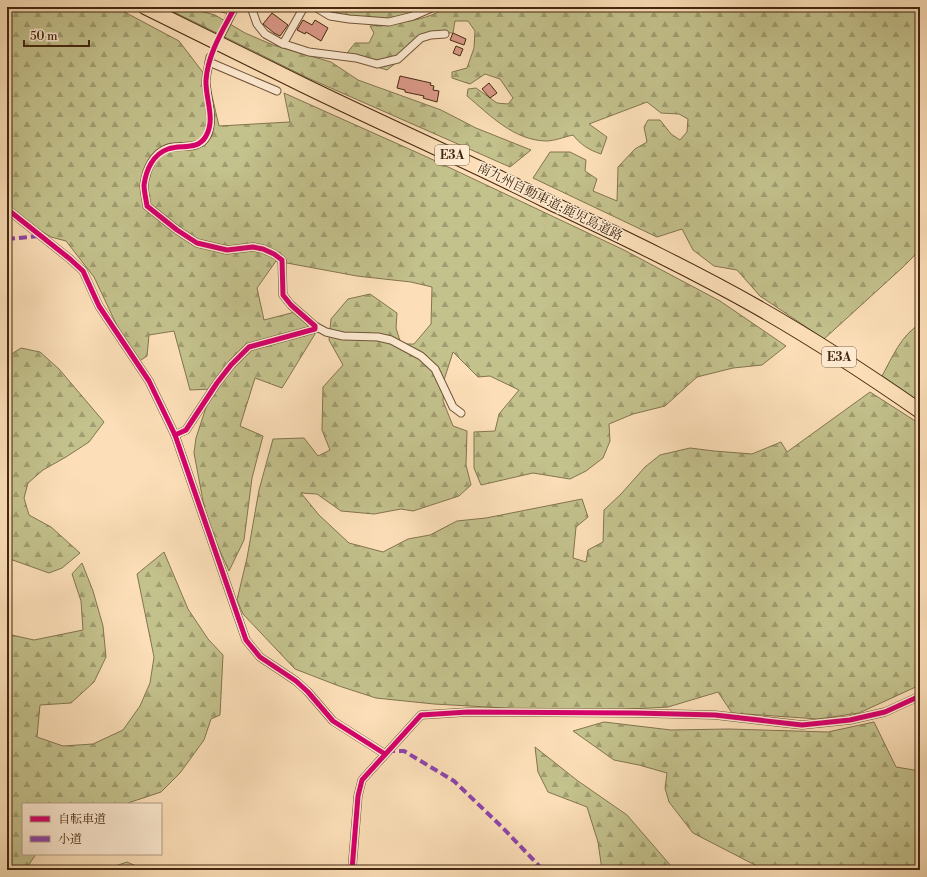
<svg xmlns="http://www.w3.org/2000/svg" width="927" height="877" viewBox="0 0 927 877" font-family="'Libre Bodoni','Noto Serif JP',serif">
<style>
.forest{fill:url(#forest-firs);stroke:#83744e}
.building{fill:#db9888;stroke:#43270f}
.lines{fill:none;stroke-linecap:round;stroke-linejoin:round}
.minor-tunnel{stroke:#d7ba96;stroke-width:7;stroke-dasharray:7 3.5;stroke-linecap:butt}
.minor-casing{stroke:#715539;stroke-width:9}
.motorway-casing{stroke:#43270f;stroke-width:16}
.minor{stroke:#fdead1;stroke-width:7}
.motorway{stroke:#fcdfb8;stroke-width:14}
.quiet{stroke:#8e44ad;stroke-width:4;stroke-dasharray:8 4;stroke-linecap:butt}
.cycleway-casing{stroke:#fdead1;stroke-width:8}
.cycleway{stroke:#d6006c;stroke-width:5}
.labels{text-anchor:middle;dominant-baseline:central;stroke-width:3;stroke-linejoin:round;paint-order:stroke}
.shield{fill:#fdead1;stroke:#7b6249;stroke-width:1}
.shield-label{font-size:12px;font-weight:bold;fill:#43270f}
.street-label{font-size:13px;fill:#43270f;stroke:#fdead1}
</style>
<defs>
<pattern id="forest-firs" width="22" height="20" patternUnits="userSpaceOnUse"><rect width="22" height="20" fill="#c3c18c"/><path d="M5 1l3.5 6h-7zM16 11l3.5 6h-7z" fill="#a09d71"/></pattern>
</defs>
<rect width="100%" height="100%" fill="#fcdfb8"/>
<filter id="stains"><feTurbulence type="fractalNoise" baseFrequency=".005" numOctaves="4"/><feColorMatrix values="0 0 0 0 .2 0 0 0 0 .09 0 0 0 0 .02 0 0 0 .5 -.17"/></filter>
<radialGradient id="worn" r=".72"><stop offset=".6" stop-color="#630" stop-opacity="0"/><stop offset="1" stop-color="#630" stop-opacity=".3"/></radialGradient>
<g class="forest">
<path d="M 7,7 L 115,7 L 179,41 L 208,79 L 219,126 L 290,122 L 284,93 L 427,157 L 624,250 L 720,301 L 786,346 L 762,365 L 733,368 L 697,377 L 665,406 L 633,414 L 609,424 L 610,441 L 603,458 L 586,471 L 570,479 L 533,473 L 481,485 L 474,468 L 474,432 L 495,431 L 499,414 L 519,390 L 490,376 L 478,377 L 453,352 L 444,380 L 443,401 L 453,426 L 467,431 L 466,465 L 471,485 L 459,496 L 413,511 L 401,509 L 374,514 L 341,511 L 317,494 L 301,493 L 319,515 L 349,543 L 383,552 L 408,539 L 430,535 L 457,521 L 486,518 L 582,499 L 588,517 L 576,527 L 573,558 L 586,562 L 588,550 L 603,542 L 604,510 L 621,494 L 645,467 L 660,455 L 690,448 L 714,451 L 752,454 L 781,442 L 787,452 L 870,392 L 920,424 L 920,685 L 859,713 L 818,719 L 732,713 L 718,692 L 668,707 L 576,712 L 434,704 L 376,698 L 339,686 L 295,669 L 243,614 L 237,600 L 247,558 L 259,490 L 273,439 L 304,438 L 318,456 L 330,450 L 322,430 L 323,387 L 343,365 L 329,340 L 331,319 L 348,299 L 370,294 L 397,313 L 396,328 L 401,344 L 414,344 L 431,324 L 432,287 L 411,282 L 357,276 L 276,261 L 257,288 L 264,320 L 299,311 L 315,334 L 282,388 L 255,378 L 240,426 L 263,436 L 252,478 L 244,540 L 229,571 L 207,522 L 194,453 L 196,438 L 212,389 L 190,390 L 174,331 L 149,335 L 147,356 L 135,364 L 94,277 L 66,241 L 51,237 L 7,210 Z"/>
<path d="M 327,7 L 432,7 C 408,15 381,24 355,20 C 346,18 335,11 327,7 Z"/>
<path d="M 445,7 L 920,7 L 920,250 L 903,267 L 824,339 L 760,296 L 737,270 L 714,266 L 693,250 L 682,229 L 657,237 L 533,178 L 550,152 L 570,152 L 586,160 L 585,171 L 597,179 L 593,191 L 617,201 L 618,167 L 635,149 L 647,142 L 644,127 L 648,120 L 660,120 L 671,134 L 680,140 L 687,132 L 688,119 L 679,114 L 661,113 L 647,102 L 589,124 L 607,137 L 601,154 C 589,150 581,145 573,135 C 564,137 554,141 546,141 C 513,140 490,115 467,96 L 468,89 L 476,88 L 497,103 L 508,104 L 513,98 L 500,79 L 485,74 L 470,84 L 452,78 L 452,72 L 467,68 L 474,48 L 475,31 L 468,21 L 455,21 L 453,33 L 432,32 L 420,44 L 387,70 L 344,57 L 355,43 L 369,43 L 374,33 L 370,26 C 388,25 433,20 445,7 Z"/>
<path d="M 193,9 L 215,15 L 245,33 L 273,45 L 331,62 L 358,80 L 441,110 L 476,128 L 531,150 L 510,167 L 308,78 L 174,12 Z"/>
<path d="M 920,324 L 920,402 L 882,376 C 892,358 901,335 920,324 Z"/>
<path d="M 21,348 L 40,352 L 59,369 L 104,422 L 89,442 L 66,457 L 43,470 L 28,483 L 24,498 L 29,515 L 51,527 L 80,553 L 62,568 L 49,573 L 7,558 L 7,357 Z"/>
<path d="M 164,552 L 188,609 L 208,639 L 223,655 L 220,715 L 211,719 L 204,740 L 180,773 L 161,792 L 125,804 L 23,804 L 23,854 L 36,854 L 26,869 L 64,867 L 65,870 L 7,870 L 7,634 L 34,640 L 83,630 L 81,601 L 72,574 L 82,563 L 93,591 L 103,626 L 106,657 L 94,682 L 71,703 L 40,705 L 37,737 L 63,746 L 93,744 L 123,730 L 140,706 L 150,683 L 154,657 L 137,574 Z"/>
<path d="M 604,722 L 671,730 L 729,729 L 828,732 L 874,722 L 896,767 L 920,771 L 920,870 L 766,870 L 755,865 L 693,833 L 669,802 L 665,788 L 667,773 L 639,765 L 614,760 L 573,731 Z"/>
<path d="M 535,747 L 578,781 L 627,815 L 671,866 L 679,870 L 602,870 L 598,842 L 587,807 L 548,792 L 538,772 Z"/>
<path d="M 127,862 L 145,870 L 104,870 Z"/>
</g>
<g class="building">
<path d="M 272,13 L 288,25 L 280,36 L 274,33 L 263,24 Z"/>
<path d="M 303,20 L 312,25 L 315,20 L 328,28 L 321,41 L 306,32 L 305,34 L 297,30 Z"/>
<path d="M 453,33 L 466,39 L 464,45 L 450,40 Z"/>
<path d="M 456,46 L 463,49 L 460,56 L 453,53 Z"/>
<path d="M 400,76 L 431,83 L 430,85 L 434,86 L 433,90 L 439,91 L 437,102 L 423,98 L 424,96 L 405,92 L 405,90 L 397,88 Z"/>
<path d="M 489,83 L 497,93 L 490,98 L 482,89 Z"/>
</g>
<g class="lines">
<path class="minor-tunnel" d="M 210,57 L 218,41"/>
<g class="minor-casing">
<g id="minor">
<path d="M 218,7 L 233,11"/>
<path d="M 251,7 L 257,24 L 265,34 L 281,43 L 309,52 L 356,58 L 377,64 L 398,59 L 421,38 L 431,35 L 445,34"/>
<path d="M 315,7 L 330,16 L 349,19 L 389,22 L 413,16 L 434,7"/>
<path d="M 220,37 L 235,7"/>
<path d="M 283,44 L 304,7"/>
<path d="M 209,62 L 277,91"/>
<path d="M 7,209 L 70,259 L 83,271 L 99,306 L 149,381 L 175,435 L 246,640 L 260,657 L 296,681 L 308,692 L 333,721 L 385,754"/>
<path d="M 315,326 L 326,332 L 343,336 L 378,337 L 391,340 L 421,356 L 435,369 L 453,407 L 461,413"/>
<path d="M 175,435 L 186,430 L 217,383 L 231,365 L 249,347 L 315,329 L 315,326 L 291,305 L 283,295 L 282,260 L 274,254 L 263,249 L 253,247 L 227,250 L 197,243 L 177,230 L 147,206 C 146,199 144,191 144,185 C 146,170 153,153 168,148 C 181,144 199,151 207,136 C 215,119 207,99 206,82 C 206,74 209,65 210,57"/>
<path d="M 352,870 L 358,796 L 362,780 L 421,715 L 468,712 L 636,713 L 715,715 L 802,725 L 850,720 L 885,712 L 920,696"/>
</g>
</g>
<g class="motorway-casing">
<path id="motorway" d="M 145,7 C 197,33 250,59 303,85 C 383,124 465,160 545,200 C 616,234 688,268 757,307 C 813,339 867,374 920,411"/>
</g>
<use href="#minor" class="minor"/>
<use href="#motorway" class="motorway"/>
<g class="quiet">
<path d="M 7,239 L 40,236"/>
<path d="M 387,751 L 404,751 L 454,781 L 503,828 L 543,870"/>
</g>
<g class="cycleway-casing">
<g id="cycleway">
<path d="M 7,209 L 70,259 L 83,271 L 99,306 L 149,381 L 175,435 L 246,640 L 260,657 L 296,681 L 308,692 L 333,721 L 385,754"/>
<path d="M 175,435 L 186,430 L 217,383 L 231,365 L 249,347 L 315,329 L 315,326 L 291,305 L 283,295 L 282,260 L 274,254 L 263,249 L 253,247 L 227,250 L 197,243 L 177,230 L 147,206 C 146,199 144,191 144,185 C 146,170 153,154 168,149 C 181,144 198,151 206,136 C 216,119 205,98 206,80 C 208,53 223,30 235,7"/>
<path d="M 352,870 L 358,796 L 362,780 L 421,715 L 468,712 L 636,713 L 715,715 L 802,725 L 850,720 L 885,712 L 920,696"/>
</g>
</g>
<use href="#cycleway" class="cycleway"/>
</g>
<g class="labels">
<g class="shield">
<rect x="435" y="145" width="34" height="20" rx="3"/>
<rect x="822" y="347" width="34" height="20" rx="3"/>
</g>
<g class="shield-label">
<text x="452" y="155">E3A</text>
<text x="839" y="357">E3A</text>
</g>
<g class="street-label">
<text transform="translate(550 202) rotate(26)">南九州自動車道;鹿児島道路</text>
</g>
</g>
<rect width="927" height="877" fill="none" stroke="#fcdfb8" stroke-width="24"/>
<rect x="8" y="8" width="911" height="861" fill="none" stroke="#43270f" stroke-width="2"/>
<rect x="12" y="12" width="903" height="853" fill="none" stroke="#43270f"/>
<rect x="22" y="803" width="140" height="52" fill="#fdead1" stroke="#b39c83"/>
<rect x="30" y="816" width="20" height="6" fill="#d6006c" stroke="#b39c83"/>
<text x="58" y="823" font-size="12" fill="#43270f">自転車道</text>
<rect x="30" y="836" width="20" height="6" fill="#8e44ad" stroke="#b39c83"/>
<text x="58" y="843" font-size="12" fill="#43270f">小道</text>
<path d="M24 40v6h65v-6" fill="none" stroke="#43270f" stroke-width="2"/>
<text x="30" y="40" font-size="12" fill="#43270f" stroke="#fdead1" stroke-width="3" paint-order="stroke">50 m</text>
<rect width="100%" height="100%" filter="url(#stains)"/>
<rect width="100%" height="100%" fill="url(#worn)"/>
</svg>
